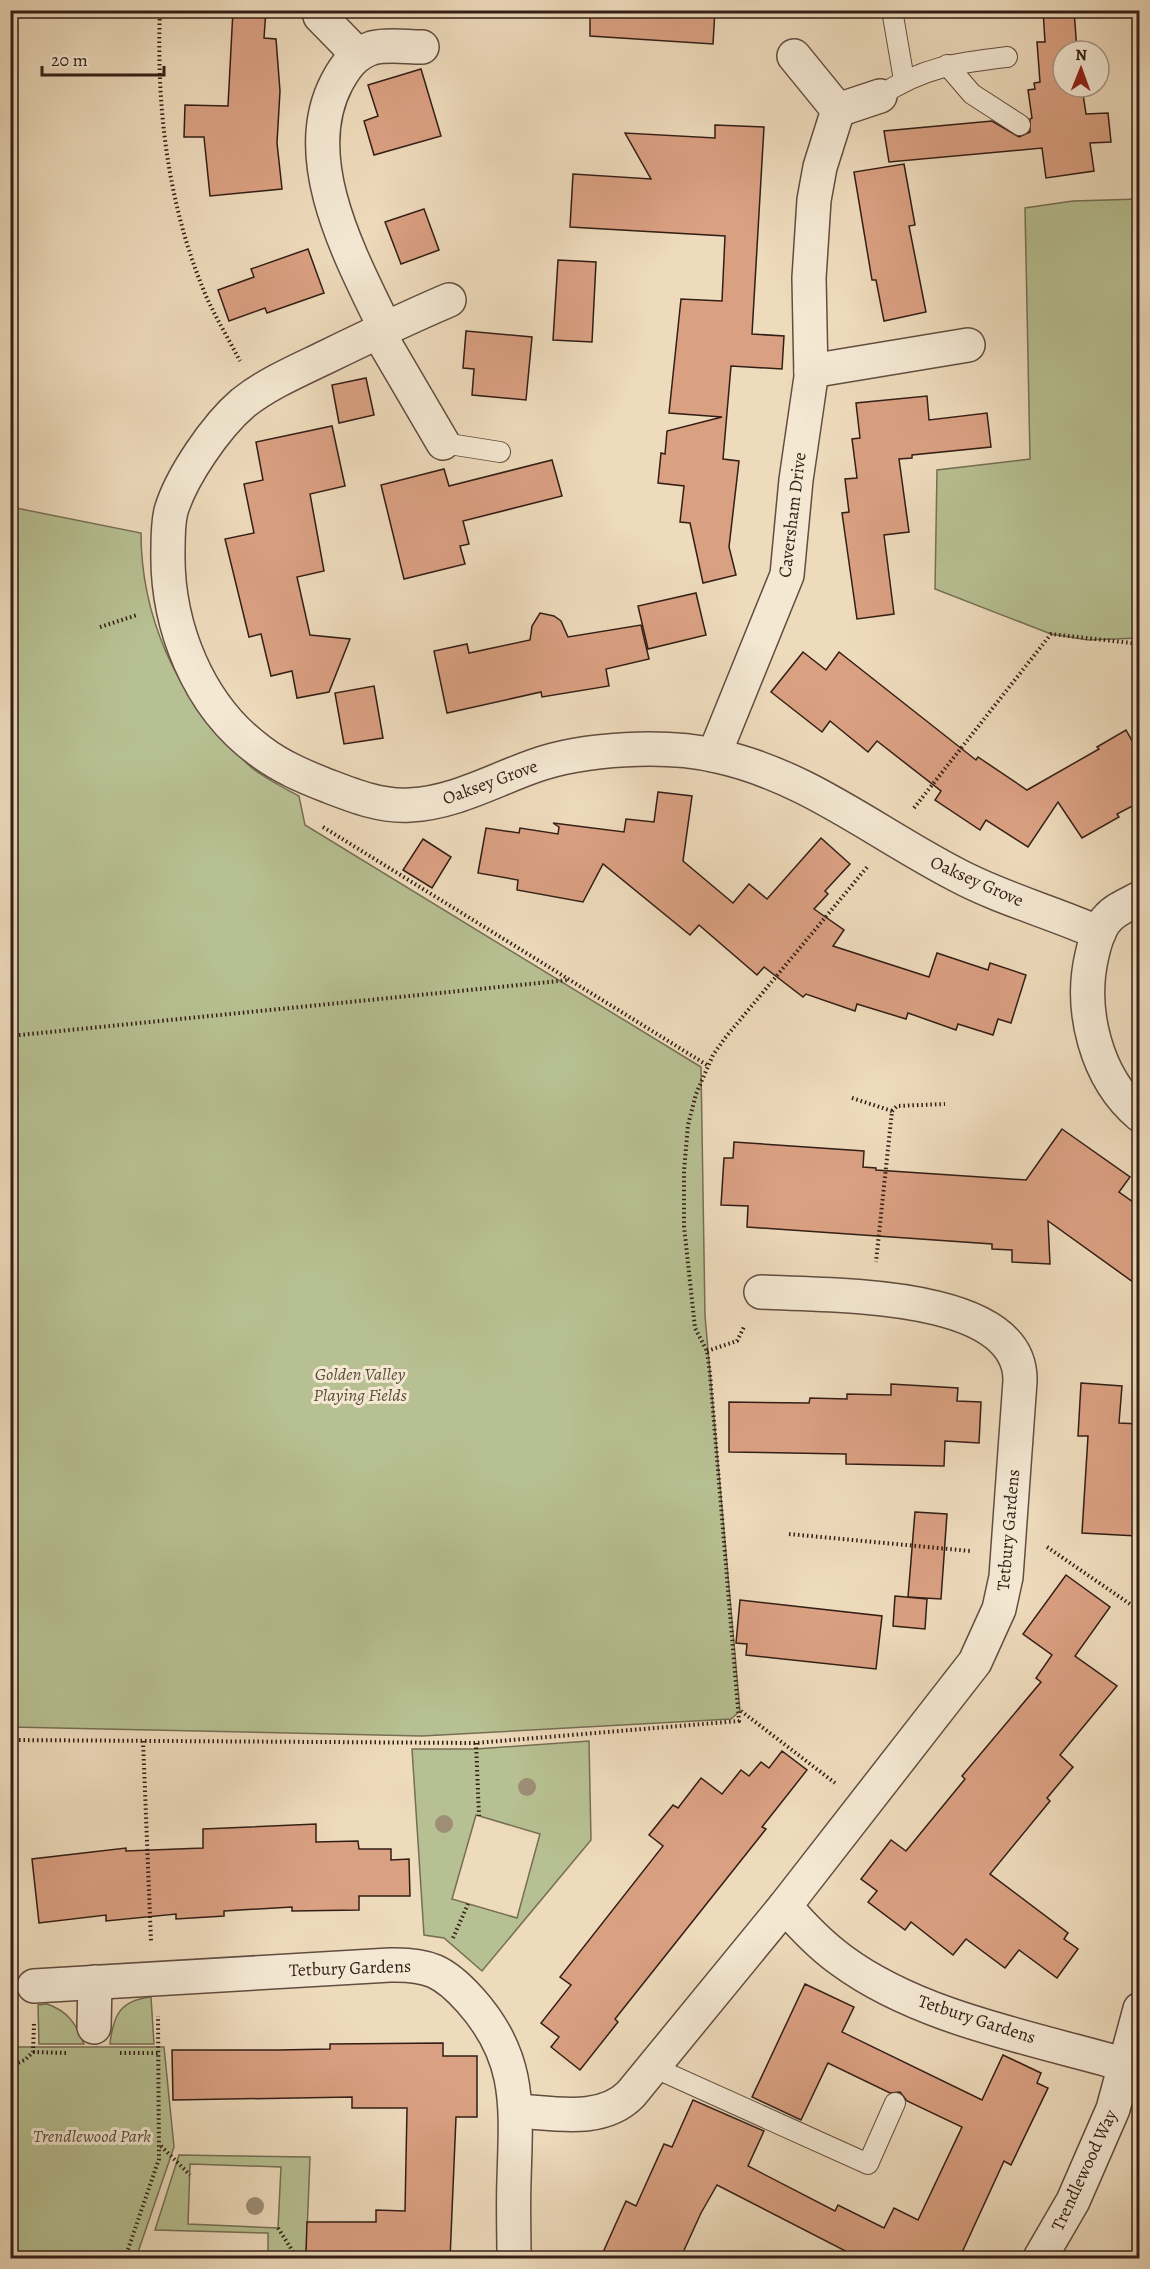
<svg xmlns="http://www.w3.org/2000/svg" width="1150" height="2269" viewBox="0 0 1150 2269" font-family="Alegreya,serif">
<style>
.green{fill:#b7c092;stroke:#756f54;stroke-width:1.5;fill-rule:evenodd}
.building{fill:#daa082;stroke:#331e16;stroke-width:1.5}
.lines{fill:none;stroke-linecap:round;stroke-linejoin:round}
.service-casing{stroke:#624d40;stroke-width:22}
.minor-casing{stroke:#624d40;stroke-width:36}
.tertiary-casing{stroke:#624d40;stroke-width:36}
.path{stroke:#331e16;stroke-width:4;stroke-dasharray:1.5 3;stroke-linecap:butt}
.service{stroke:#f4e8d3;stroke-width:20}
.minor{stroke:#f4e8d3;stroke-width:33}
.tertiary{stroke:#f4e8d3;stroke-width:33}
.tree{fill:#9d8e75}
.labels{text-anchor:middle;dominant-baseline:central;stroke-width:6;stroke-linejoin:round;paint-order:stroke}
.street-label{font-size:18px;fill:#331e16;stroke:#f4e8d3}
.park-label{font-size:18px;font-style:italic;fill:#5b4f3b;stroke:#f4e8d3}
</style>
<rect width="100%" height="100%" fill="#eedbbc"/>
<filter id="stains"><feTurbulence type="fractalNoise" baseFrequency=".00333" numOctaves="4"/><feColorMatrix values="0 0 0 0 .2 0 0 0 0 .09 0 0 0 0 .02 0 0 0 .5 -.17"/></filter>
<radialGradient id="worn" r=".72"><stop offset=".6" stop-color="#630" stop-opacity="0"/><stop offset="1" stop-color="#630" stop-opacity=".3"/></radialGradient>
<g class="green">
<path d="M 1139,199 L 1139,638 L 1088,640 L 1051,634 L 935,589 L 937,470 L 1030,459 L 1025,208 L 1073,201 Z"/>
<path d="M 11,507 L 141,533 C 141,615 176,695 235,751 C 243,759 250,768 259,773 C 272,782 286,789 299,796 L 305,825 L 701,1067 L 705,1316 L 740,1711 L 731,1719 L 422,1736 L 11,1727 Z"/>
<path d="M 589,1741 L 591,1840 L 482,1971 L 444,1938 L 424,1935 L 412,1749 L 476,1749 ZM 476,1815 L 540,1834 L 517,1918 L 452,1899 Z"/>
<path d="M 151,1997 L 154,2044 L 110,2044 C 113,2016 120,2000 151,1997 Z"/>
<path d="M 47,2004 C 68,2011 76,2024 84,2044 L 39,2044 L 38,2005 Z"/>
<path d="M 11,2047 L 164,2047 L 174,2147 L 136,2258 L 11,2258 Z"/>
<path d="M 179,2155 L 310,2157 L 306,2258 L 268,2256 L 268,2233 L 155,2230 ZM 190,2164 L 281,2167 L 278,2228 L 188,2224 Z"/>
</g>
<g class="building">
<path d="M 233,10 L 266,10 L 264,38 L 276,39 L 280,91 L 277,143 L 282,189 L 210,196 L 204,137 L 184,137 L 185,105 L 228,106 Z"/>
<path d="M 590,10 L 715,10 L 713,44 L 590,36 Z"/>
<path d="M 1043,10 L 1074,10 L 1077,51 L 1063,51 L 1063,87 L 1082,87 L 1086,114 L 1108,113 L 1111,142 L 1090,143 L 1094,171 L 1046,178 L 1042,148 L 889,162 L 884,131 L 992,121 L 1019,137 L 1030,132 L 1030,119 L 1032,118 L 1028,90 L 1035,89 L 1034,83 L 1040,82 L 1037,42 L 1045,42 Z"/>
<path d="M 421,69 L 441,136 L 374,155 L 364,121 L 378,116 L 368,85 Z"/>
<path d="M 715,125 L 764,127 L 752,334 L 784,336 L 782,369 L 731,366 L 723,459 L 739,461 L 729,547 L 736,575 L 703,583 L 690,523 L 680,522 L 684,486 L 658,483 L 661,453 L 665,454 L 667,431 L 722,417 L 669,413 L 681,299 L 722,301 L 725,236 L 570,227 L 573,174 L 651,179 L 625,133 L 715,138 Z"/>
<path d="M 904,164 L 915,225 L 909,226 L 926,312 L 884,321 L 876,280 L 872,280 L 854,172 Z"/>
<path d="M 424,209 L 439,250 L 401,264 L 385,222 Z"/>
<path d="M 308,249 L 324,293 L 267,313 L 265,308 L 229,321 L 218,290 L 254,277 L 251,269 Z"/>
<path d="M 558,260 L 596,262 L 592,342 L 553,340 Z"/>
<path d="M 466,331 L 532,337 L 526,400 L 472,395 L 474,369 L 463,368 Z"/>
<path d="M 366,378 L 374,415 L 339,423 L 332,385 Z"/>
<path d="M 927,396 L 929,420 L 987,413 L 991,447 L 912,455 L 912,458 L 899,459 L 909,532 L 884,535 L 894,614 L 857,619 L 842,513 L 849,512 L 845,479 L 857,478 L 852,439 L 860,438 L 856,403 Z"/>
<path d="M 332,426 L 345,486 L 310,494 L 324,571 L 297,577 L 310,635 L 350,639 L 329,692 L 297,698 L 292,671 L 271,676 L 261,634 L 249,637 L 225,539 L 254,533 L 244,484 L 263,480 L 256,442 Z"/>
<path d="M 552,460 L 562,496 L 463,521 L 469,544 L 460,546 L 465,564 L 404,579 L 381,485 L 444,469 L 449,486 Z"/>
<path d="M 696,593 L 706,635 L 648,649 L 638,606 Z"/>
<path d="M 540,613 L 554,616 L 561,621 L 568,637 L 641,625 L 649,659 L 606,669 L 609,686 L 542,697 L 541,692 L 447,713 L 434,651 L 467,644 L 469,653 L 530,640 L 532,626 Z"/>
<path d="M 803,652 L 826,670 L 839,652 L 976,760 L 978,757 L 1027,790 L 1099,749 L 1097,747 L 1126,730 L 1140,755 L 1140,802 L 1117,814 L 1119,817 L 1082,838 L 1058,802 L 1028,847 L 986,820 L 980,830 L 935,800 L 941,791 L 877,741 L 868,752 L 830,721 L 822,732 L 771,692 Z"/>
<path d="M 374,686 L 383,738 L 344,744 L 335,693 Z"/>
<path d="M 658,792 L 692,796 L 683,861 L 733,903 L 749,884 L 767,899 L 821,838 L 850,864 L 825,891 L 828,894 L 814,909 L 844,930 L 833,946 L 929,977 L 937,953 L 988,970 L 990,963 L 1026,975 L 1011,1023 L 998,1019 L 993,1035 L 958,1024 L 956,1030 L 908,1013 L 906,1019 L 857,1004 L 855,1011 L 806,994 L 803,997 L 764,967 L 757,975 L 699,925 L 690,935 L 603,864 L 583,902 L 517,890 L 518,880 L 478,873 L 486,828 L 519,833 L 520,828 L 558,834 L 559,827 L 553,823 L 624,832 L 626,819 L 654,822 Z"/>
<path d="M 423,839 L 451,857 L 432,888 L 403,870 Z"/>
<path d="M 1062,1129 L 1130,1177 L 1119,1192 L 1140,1207 L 1140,1287 L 1048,1221 L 1050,1264 L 1012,1262 L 1012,1250 L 992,1249 L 992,1244 L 747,1227 L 748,1206 L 721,1205 L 724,1158 L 733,1158 L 734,1142 L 864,1151 L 863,1167 L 876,1168 L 876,1170 L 1026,1180 Z"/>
<path d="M 1081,1383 L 1122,1386 L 1119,1423 L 1140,1424 L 1137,1536 L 1082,1533 L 1088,1436 L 1078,1436 Z"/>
<path d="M 891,1384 L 958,1388 L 957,1401 L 981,1402 L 979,1443 L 945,1441 L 944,1466 L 846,1464 L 846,1454 L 729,1452 L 729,1402 L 809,1403 L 810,1398 L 847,1399 L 847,1394 L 891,1395 Z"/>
<path d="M 915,1512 L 947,1514 L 941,1599 L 908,1597 Z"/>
<path d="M 1066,1575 L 1110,1607 L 1075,1656 L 1117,1686 L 1060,1755 L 1073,1767 L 1047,1798 L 1050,1801 L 990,1874 L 1068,1933 L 1064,1939 L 1078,1949 L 1057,1978 L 1019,1950 L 1005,1968 L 966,1939 L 953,1955 L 911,1922 L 905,1930 L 868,1902 L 877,1891 L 861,1879 L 891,1840 L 906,1851 L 965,1779 L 962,1776 L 1041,1682 L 1036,1678 L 1052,1655 L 1023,1634 Z"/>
<path d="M 895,1596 L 927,1599 L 925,1629 L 893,1626 Z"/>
<path d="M 740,1600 L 882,1616 L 876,1669 L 746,1655 L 747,1644 L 736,1643 Z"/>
<path d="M 782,1751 L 807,1770 L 762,1827 L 766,1829 L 615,2019 L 618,2022 L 580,2070 L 551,2047 L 559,2037 L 541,2023 L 571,1985 L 560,1977 L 663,1846 L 649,1835 L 673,1805 L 678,1808 L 701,1778 L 722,1794 L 741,1770 L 749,1776 L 761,1762 L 769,1768 Z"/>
<path d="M 316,1824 L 316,1842 L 358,1841 L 359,1849 L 391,1849 L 391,1860 L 409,1859 L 410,1896 L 359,1896 L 359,1910 L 292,1911 L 292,1907 L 224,1911 L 224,1916 L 176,1919 L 176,1914 L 106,1921 L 106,1915 L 39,1923 L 32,1859 L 126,1848 L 126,1851 L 203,1848 L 203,1829 Z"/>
<path d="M 805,1984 L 854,2007 L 842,2032 L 982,2100 L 1003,2055 L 1041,2073 L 1037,2083 L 1048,2088 L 1011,2165 L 1004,2161 L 959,2259 L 861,2259 L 717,2185 L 701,2213 L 680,2259 L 600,2259 L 626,2201 L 636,2206 L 664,2144 L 672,2147 L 693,2100 L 764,2131 L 748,2166 L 835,2211 L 838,2205 L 884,2228 L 894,2208 L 918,2220 L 962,2127 L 907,2101 L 900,2092 L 890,2093 L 828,2063 L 801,2120 L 752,2097 Z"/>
<path d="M 443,2043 L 443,2056 L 477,2056 L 477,2117 L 456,2117 L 450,2259 L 315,2259 L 315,2254 L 306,2253 L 307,2222 L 376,2222 L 376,2210 L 405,2211 L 407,2108 L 352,2108 L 352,2097 L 173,2100 L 172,2050 L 279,2050 L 330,2049 L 330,2044 Z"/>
</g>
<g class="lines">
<g class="service-casing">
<g id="service">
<path d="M 892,10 L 904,80"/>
<path d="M 947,65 L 972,94 L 1020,125"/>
<path d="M 880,96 C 922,67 957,63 1007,57"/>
<path d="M 443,443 L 500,452"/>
<path d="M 653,2067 L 868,2164 L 895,2103"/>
</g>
</g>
<g class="minor-casing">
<g id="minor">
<path d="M 320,16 L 358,55"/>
<path d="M 838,110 L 880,96"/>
<path d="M 449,300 C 407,318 365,338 324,358 C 297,371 267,384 243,403 C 216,426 181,477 171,511 C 168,523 168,536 168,549 C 166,625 198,706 260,751 C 281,767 305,777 328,786 C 354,796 382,807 410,805 C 454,803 494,780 534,766 C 584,748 666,744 717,756 C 806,775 877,834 957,875 C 1002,899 1052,912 1099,933"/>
<path d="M 385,328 C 352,259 296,159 337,82 C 345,67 354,54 372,48 C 387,44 406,47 422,47"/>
<path d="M 378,332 L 443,443"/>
<path d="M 811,371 L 968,345"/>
<path d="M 714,755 L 787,575 L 796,480 L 811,377 L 809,278 L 814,200 L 820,167 L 838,110 L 794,56"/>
<path d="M 1140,898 C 1129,904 1116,909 1108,918 C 1099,927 1095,942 1092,955 C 1079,1010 1096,1078 1140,1115"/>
<path d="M 785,1906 C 802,1926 819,1944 841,1960 C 919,2018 1033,2038 1126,2065"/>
<path d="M 34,1986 L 390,1965 C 428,1964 444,1971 470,2000 C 522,2058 516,2107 514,2180 C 513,2206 514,2232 514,2258"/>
<path d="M 94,2027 L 95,1982"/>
<path d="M 517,2111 C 554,2113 602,2124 631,2094 L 785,1906 L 975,1662 L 999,1609 L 1006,1577 L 1020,1381 C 1022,1289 824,1296 761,1292"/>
</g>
</g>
<g class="tertiary-casing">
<path id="tertiary" d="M 1040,2258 L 1073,2201 L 1113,2109 L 1140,2009"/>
</g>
<g class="path">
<path d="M 160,10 C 156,108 168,206 206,296 C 216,318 229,340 240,361"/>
<path d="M 100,627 L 137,615"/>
<path d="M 914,808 L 1051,634 L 1140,644"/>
<path d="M 323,827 L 707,1065"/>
<path d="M 10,1036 L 569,980"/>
<path d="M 852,1098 L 892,1111 L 876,1262"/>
<path d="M 892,1111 L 897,1106 L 945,1104"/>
<path d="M 707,1351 L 737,1341 L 745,1325"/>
<path d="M 789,1534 L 970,1551"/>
<path d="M 1047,1547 L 1140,1611"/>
<path d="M 741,1711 L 835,1783"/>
<path d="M 10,1740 L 476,1743 L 739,1721 L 710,1374 L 707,1351 L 695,1328 L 684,1226 L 684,1171 L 688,1125 L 696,1094 L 713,1055 L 725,1038 L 868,866"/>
<path d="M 143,1741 L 151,1941"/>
<path d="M 476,1743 L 479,1816"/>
<path d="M 453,1938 L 468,1904"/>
<path d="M 33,2052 L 68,2053"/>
<path d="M 120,2053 L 159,2053"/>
<path d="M 10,2066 L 25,2060 L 33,2052 L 34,2023"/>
<path d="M 161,2146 L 190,2175"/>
<path d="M 278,2228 L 297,2258"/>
<path d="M 125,2258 L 159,2159 L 158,2016"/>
</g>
<use href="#service" class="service"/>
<use href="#minor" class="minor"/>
<use href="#tertiary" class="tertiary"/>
</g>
<g class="tree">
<circle cx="527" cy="1787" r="9"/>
<circle cx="444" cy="1824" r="9"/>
<circle cx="255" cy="2206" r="9"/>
</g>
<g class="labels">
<g class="street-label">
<text transform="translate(792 515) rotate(-83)">Caversham Drive</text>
<text transform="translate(490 782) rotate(-20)">Oaksey Grove</text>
<text transform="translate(977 881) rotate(24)">Oaksey Grove</text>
<text transform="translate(1008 1530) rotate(-85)">Tetbury Gardens</text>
<text transform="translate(350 1968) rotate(-2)">Tetbury Gardens</text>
<text transform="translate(977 2019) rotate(18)">Tetbury Gardens</text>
<text transform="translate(1084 2170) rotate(-65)">Trendlewood Way</text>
</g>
<g class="park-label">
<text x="360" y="1374">Golden Valley<tspan x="360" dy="21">Playing Fields</tspan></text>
<text x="92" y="2136">Trendlewood Park</text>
</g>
</g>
<rect width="1150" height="2269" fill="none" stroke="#eedbbc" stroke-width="36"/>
<rect x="12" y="12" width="1126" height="2245" fill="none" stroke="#331e16" stroke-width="3"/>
<rect x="18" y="18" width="1114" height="2233" fill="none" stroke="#331e16" stroke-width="1.5"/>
<g transform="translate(1081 69) rotate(1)"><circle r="28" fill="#f4e8d3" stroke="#a79787" stroke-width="1.5"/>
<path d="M0-4.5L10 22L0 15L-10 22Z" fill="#8f2418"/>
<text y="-9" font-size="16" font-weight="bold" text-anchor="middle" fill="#331e16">N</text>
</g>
<path d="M42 66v9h122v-9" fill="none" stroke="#331e16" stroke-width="3"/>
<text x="51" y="66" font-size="18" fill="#331e16" stroke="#f4e8d3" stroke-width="4.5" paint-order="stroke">20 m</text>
<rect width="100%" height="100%" filter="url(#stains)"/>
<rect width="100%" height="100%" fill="url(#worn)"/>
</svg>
